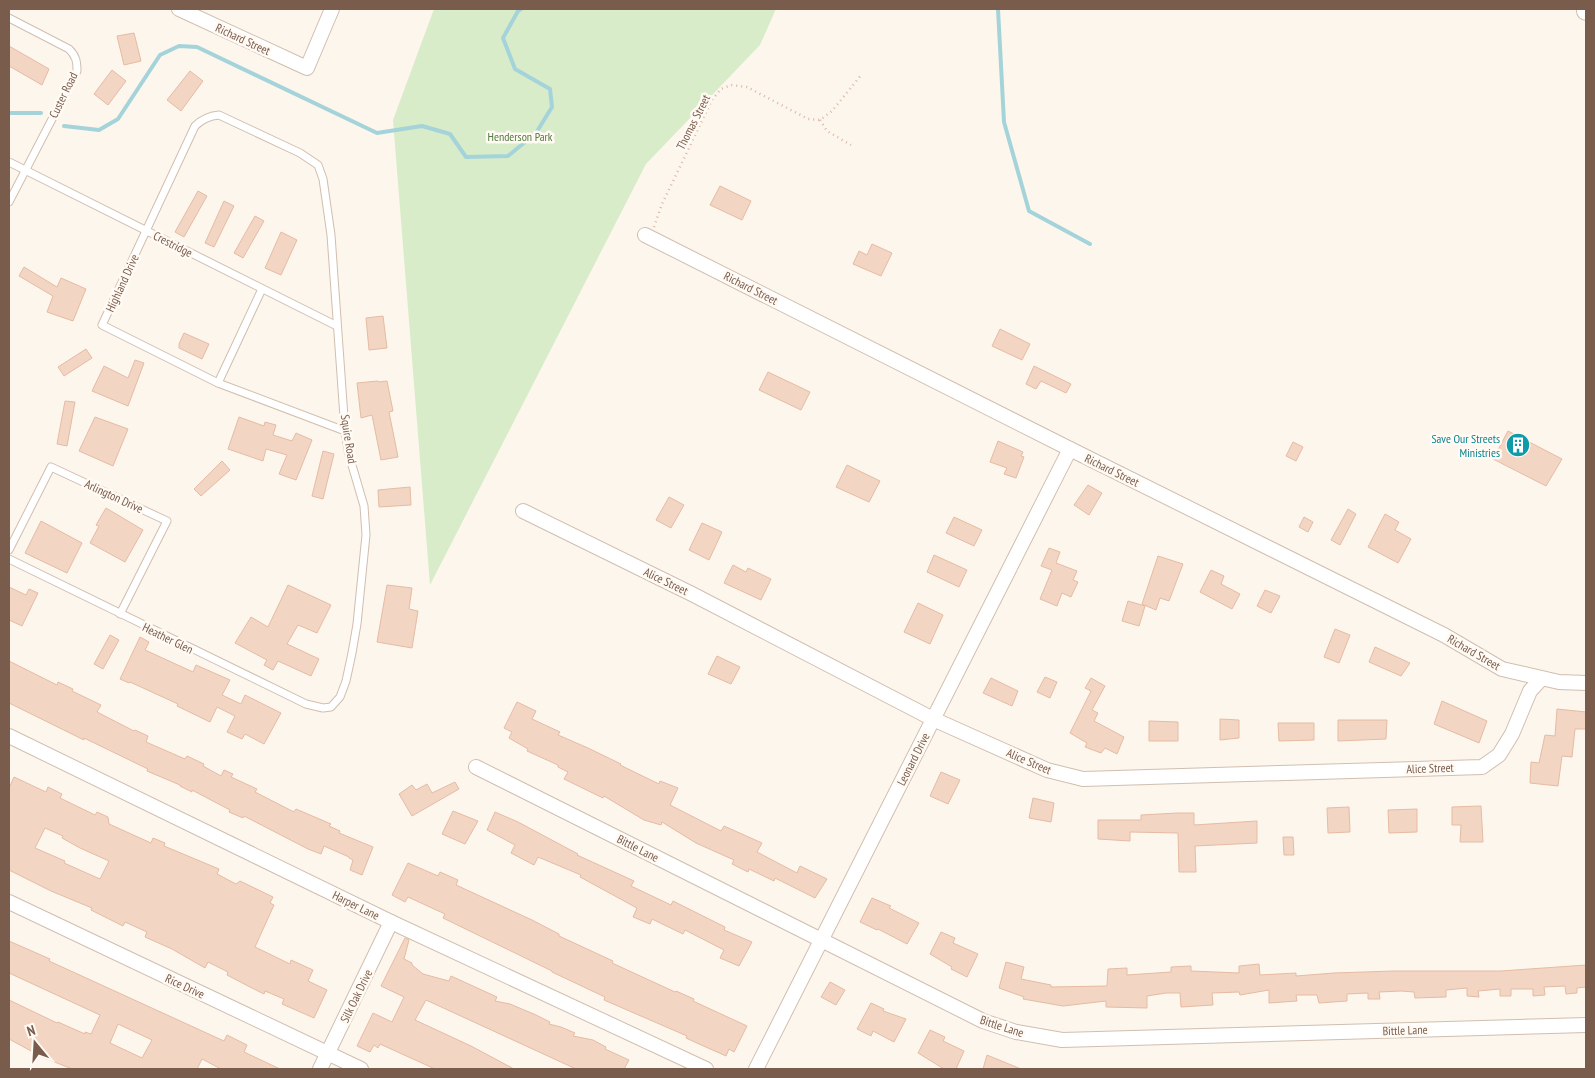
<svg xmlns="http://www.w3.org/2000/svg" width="1595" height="1078" viewBox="0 0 1595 1078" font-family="'PT Sans Narrow',sans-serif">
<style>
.green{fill:#d8ecc9}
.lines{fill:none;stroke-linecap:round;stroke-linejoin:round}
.stream{stroke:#a5d3da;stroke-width:4}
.building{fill:#f3d5c3;stroke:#e6bba3;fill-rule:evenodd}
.service-casing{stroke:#d1beb0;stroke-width:9}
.minor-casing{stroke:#d1beb0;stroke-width:16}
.tertiary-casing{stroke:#d1beb0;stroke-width:20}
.path{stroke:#d9b8a5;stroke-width:2.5;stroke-dasharray:1 4;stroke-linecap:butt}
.service{stroke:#fff;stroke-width:7}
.minor{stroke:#fff;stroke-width:14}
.tertiary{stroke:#fff;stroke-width:18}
.labels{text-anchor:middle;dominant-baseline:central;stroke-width:5;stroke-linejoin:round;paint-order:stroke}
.street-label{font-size:12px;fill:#7a5c4d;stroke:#fffaf3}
.park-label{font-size:12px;fill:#537a41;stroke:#fffaf3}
.culture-label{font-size:12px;fill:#0d838f;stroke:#fffaf3;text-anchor:end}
</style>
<rect width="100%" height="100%" fill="#fdf6ec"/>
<path class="green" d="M 434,9 L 776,9 L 760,45 L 646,164 L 430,585 L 393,120 Z"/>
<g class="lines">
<g class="stream">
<path d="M 998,9 L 1004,122 L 1029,211 L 1090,244"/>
<path d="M 9,113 L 41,113"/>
<path d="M 64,126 L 99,130 L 118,119 L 160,55 L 179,46 L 197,47 L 377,133 L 422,126 L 450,134 L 466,157 L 508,156 L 536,133 L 552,107 L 550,89 L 515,69 L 503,38 L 518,11 L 521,9"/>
</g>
</g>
<g class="building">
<path d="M 134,33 L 141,61 L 124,65 L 117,36 Z"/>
<path d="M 9,46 L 49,69 L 42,85 L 9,66 Z"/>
<path d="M 112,70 L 126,81 L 108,105 L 94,94 Z"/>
<path d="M 190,71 L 203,81 L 181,111 L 167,100 Z"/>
<path d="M 720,186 L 751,201 L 742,220 L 710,205 Z"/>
<path d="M 198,191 L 207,196 L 184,237 L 175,232 Z"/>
<path d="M 224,201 L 234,206 L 214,247 L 205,243 Z"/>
<path d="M 255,216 L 264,221 L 243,258 L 234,253 Z"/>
<path d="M 281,232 L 297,240 L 281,275 L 265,268 Z"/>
<path d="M 872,244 L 892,253 L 881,276 L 853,264 L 859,251 L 867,255 Z"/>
<path d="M 24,267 L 57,287 L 61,278 L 86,289 L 73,321 L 47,312 L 53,296 L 19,276 Z"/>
<path d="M 383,316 L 387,348 L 369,350 L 366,318 Z"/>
<path d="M 1000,329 L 1030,344 L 1022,360 L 992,346 Z"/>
<path d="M 184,333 L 209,344 L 202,359 L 179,348 L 179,344 Z"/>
<path d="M 86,349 L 92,358 L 64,376 L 58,367 Z"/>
<path d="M 135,360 L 144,363 L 128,406 L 92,391 L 104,366 L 128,378 Z"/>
<path d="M 1034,366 L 1071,384 L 1066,393 L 1041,381 L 1036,389 L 1026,384 Z"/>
<path d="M 768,372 L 810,392 L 801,410 L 759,390 Z"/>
<path d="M 378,381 L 378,382 L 387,381 L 393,411 L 389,412 L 398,457 L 381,460 L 372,415 L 361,418 L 357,383 Z"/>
<path d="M 65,401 L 75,402 L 67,446 L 57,444 Z"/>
<path d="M 95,417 L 128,429 L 113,466 L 79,451 Z"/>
<path d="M 239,417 L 264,426 L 265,422 L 276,425 L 273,435 L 292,441 L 296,433 L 312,440 L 296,480 L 279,474 L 287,455 L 266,449 L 263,461 L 228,449 Z"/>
<path d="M 1508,431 L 1562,459 L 1546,486 L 1493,459 Z"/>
<path d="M 998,441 L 1023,452 L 1021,456 L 1024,457 L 1016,478 L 1004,474 L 1007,468 L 990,462 Z"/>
<path d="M 1293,442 L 1303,447 L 1296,461 L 1286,456 Z"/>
<path d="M 323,451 L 334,454 L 323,499 L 312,496 Z"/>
<path d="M 222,461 L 230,470 L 201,496 L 194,489 Z"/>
<path d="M 847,465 L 880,481 L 869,502 L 836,487 Z"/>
<path d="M 1088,485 L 1102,493 L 1089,515 L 1074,505 Z"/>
<path d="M 410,487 L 411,505 L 379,507 L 378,490 Z"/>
<path d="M 669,497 L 684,505 L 671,528 L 656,520 Z"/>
<path d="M 106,508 L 143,530 L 125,562 L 90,543 L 99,526 L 96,525 Z"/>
<path d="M 1348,509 L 1356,514 L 1340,545 L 1331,540 Z"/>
<path d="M 1385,514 L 1399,522 L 1395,530 L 1411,539 L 1398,563 L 1368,547 Z"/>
<path d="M 954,517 L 982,530 L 974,546 L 946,533 Z"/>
<path d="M 1304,517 L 1313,522 L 1308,532 L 1299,527 Z"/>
<path d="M 41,521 L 82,543 L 67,573 L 25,553 Z"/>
<path d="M 702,523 L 722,532 L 709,560 L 689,550 Z"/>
<path d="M 1049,548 L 1060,552 L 1056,563 L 1077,571 L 1073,580 L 1078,582 L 1071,597 L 1062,593 L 1057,606 L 1040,599 L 1052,570 L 1041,566 Z"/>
<path d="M 934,555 L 967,570 L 959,587 L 927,572 Z"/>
<path d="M 1158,556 L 1183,564 L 1169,601 L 1160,598 L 1156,610 L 1142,604 Z"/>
<path d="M 733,565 L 746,572 L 748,568 L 771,579 L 761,600 L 724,583 Z"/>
<path d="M 1211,570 L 1224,576 L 1221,584 L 1240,594 L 1232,609 L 1200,592 Z"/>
<path d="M 288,585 L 331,605 L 317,633 L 298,625 L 287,644 L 319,659 L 311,676 L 278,661 L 273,670 L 264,665 L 267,660 L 235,643 L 251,617 L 268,627 Z"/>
<path d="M 387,585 L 412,588 L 409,609 L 418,611 L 412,648 L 377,642 Z"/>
<path d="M 9,587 L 26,595 L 29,589 L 38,593 L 22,626 L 9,620 Z"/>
<path d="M 1265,590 L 1280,596 L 1271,613 L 1257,606 Z"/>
<path d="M 1128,601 L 1145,606 L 1139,626 L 1122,621 Z"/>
<path d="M 918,603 L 943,615 L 930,644 L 904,632 Z"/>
<path d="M 1335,629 L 1350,635 L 1339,663 L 1324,657 Z"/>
<path d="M 110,635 L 119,640 L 103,669 L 94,664 Z"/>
<path d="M 140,637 L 149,642 L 145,650 L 193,672 L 196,665 L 230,680 L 222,695 L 241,704 L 245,695 L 281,713 L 264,744 L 245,734 L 242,739 L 227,732 L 235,716 L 217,707 L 210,722 L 177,706 L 178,704 L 130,682 L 129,683 L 120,679 Z"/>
<path d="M 1375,647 L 1410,663 L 1401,676 L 1369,662 Z"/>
<path d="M 717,656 L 740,667 L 731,684 L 708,674 Z"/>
<path d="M 9,661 L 57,685 L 58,682 L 73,689 L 72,691 L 101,705 L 97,712 L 134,731 L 135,730 L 148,736 L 146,742 L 185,759 L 187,756 L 204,764 L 203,766 L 221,776 L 224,770 L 233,774 L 231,777 L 257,789 L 255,792 L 294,812 L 296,809 L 331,824 L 329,826 L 340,831 L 339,833 L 373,847 L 362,875 L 350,870 L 353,860 L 349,858 L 349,857 L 324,846 L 321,854 L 308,849 L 244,816 L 243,818 L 229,812 L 230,810 L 192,790 L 192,792 L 180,786 L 180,785 L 147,771 L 148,769 L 84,738 L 84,740 L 9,703 Z"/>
<path d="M 1045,677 L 1057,682 L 1050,698 L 1037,692 Z"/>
<path d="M 991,678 L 1018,691 L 1012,706 L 983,693 Z"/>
<path d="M 1091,678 L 1105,686 L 1092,710 L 1098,713 L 1094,721 L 1124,737 L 1117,754 L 1105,748 L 1101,753 L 1085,747 L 1087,743 L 1070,733 L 1091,691 L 1085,688 Z"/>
<path d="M 1442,701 L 1487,721 L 1479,743 L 1434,724 Z"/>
<path d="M 517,702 L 536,711 L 532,719 L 560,732 L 558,735 L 588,748 L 621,764 L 620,765 L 659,784 L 660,781 L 678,788 L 670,805 L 721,831 L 724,826 L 762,843 L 757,852 L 797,873 L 800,866 L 827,879 L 815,898 L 775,878 L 774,881 L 749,869 L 748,872 L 732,864 L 734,860 L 696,843 L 662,822 L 661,825 L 644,820 L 604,796 L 603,798 L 564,779 L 568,772 L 558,767 L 558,765 L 527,751 L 528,749 L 509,738 L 512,732 L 504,728 Z"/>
<path d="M 1557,709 L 1586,712 L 1586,729 L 1575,729 L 1572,757 L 1562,756 L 1558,786 L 1530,783 L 1531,762 L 1539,763 L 1545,735 L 1555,736 Z"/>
<path d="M 1220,719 L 1239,720 L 1239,738 L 1220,740 Z"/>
<path d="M 1338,720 L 1387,720 L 1386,739 L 1338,741 Z"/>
<path d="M 1149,721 L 1178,722 L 1178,741 L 1149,741 Z"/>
<path d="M 1278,723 L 1314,723 L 1314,740 L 1279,741 Z"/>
<path d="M 941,772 L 960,780 L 948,804 L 930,796 Z"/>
<path d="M 14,777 L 46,792 L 48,787 L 62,794 L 60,798 L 95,815 L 97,812 L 108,817 L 109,824 L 151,843 L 153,838 L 165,843 L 164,846 L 219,869 L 217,874 L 236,884 L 240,881 L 273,897 L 270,903 L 274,905 L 255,947 L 290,964 L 291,960 L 313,970 L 308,981 L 327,990 L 314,1018 L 282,1004 L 284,999 L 265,991 L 264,994 L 248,986 L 227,975 L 228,972 L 208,962 L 205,968 L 172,949 L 145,937 L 147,932 L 125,922 L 123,926 L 91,910 L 92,908 L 51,891 L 9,870 L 9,788 ZM 45,828 L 63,836 L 62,838 L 80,848 L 109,861 L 100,879 L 64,863 L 65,861 L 35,848 Z"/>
<path d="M 455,782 L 459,789 L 412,816 L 399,794 L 412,785 L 416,790 L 427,784 L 432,793 Z"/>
<path d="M 1033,798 L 1054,803 L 1051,822 L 1029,818 Z"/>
<path d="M 1481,806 L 1483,842 L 1460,842 L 1461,825 L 1452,825 L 1452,807 Z"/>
<path d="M 1349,807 L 1350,832 L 1328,833 L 1327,808 Z"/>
<path d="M 1417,809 L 1417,832 L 1389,833 L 1388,810 Z"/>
<path d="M 453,811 L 478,821 L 465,844 L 442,834 Z"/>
<path d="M 495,812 L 518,822 L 578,854 L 577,855 L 634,881 L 631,886 L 671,905 L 673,901 L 725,927 L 724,930 L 752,942 L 739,966 L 720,958 L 724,950 L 685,930 L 683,934 L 652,919 L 650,924 L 633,917 L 637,908 L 580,877 L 581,875 L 538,857 L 534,865 L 511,853 L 515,845 L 487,830 Z"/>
<path d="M 1178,813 L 1194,813 L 1194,825 L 1257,821 L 1257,843 L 1195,846 L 1196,872 L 1179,872 L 1178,833 L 1130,832 L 1130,841 L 1098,839 L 1098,820 L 1141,820 L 1141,815 Z"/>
<path d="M 1283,837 L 1293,837 L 1294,855 L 1284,855 Z"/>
<path d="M 408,863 L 438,876 L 440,872 L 458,880 L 456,885 L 532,920 L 559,934 L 559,936 L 613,961 L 612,963 L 675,992 L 676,991 L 694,999 L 693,1001 L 747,1026 L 734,1052 L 729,1049 L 726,1056 L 699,1044 L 686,1038 L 687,1036 L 604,1000 L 605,997 L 552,972 L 552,971 L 443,918 L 445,914 L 408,897 L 405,902 L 392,895 Z"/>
<path d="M 872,898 L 891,906 L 889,908 L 919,923 L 907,944 L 878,929 L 877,930 L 860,922 Z"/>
<path d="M 941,932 L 955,938 L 953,943 L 978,954 L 967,977 L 951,969 L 952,967 L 930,954 Z"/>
<path d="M 405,938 L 409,940 L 404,959 L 412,963 L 412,965 L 423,974 L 449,981 L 451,976 L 497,997 L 495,1001 L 510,1004 L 536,1015 L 550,1022 L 549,1024 L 561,1027 L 575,1033 L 573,1036 L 593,1040 L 606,1047 L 605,1049 L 629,1060 L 624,1069 L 576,1069 L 426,1000 L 415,1020 L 471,1046 L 514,1069 L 435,1069 L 380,1044 L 378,1048 L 374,1045 L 370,1052 L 357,1046 L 373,1013 L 392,1022 L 404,997 L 381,986 Z"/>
<path d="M 9,941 L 50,959 L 49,961 L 224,1041 L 227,1035 L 247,1045 L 244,1052 L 280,1069 L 221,1069 L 202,1059 L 197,1069 L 72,1069 L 42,1057 L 9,1039 L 9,1000 L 57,1023 L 58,1022 L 85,1034 L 85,1032 L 91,1034 L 100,1015 L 9,973 ZM 118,1024 L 152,1040 L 142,1058 L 110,1043 Z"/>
<path d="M 1006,962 L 1024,967 L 1021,979 L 1051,985 L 1051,987 L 1107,986 L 1108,969 L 1127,968 L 1127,975 L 1171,972 L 1171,967 L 1191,966 L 1191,971 L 1239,973 L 1239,966 L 1259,964 L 1260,975 L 1296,973 L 1296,976 L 1334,973 L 1394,971 L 1501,971 L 1586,965 L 1586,987 L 1577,988 L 1577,993 L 1566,994 L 1565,986 L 1544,987 L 1545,995 L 1533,996 L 1533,989 L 1511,989 L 1511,996 L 1500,996 L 1500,989 L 1478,991 L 1479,997 L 1467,996 L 1467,988 L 1446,990 L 1446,997 L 1415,998 L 1414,992 L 1401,991 L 1379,992 L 1380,999 L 1368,999 L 1368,993 L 1347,994 L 1347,1001 L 1319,1003 L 1317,995 L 1296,995 L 1297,1001 L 1269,1003 L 1269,990 L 1240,995 L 1239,992 L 1212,993 L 1213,1005 L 1181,1007 L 1180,993 L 1166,993 L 1147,996 L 1147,1008 L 1106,1007 L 1106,1001 L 1063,1006 L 1023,999 L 1024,997 L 999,988 Z"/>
<path d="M 830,982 L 845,990 L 836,1005 L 821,997 Z"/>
<path d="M 871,1003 L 884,1009 L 883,1011 L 906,1019 L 894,1042 L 873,1031 L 871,1036 L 857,1029 Z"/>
<path d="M 930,1030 L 945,1037 L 943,1041 L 964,1051 L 956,1069 L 944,1069 L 918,1053 Z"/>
<path d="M 987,1055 L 1021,1069 L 983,1069 Z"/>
</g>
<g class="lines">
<g class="service-casing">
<g id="service">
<path d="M 9,18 L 69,49 C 76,56 77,61 77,71 L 9,202"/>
<path d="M 9,162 L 337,326"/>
<path d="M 218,383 L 262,289"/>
<path d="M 9,550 L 51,467 L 167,521 L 120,614"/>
<path d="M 9,559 L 306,704 L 323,708 L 331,707 L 340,697 L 346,681 L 352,653 L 357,624 L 366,535 L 364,506 L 349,455 L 345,431 L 331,235 L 323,179 L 318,165 L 300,153 L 219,115 C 209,116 202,119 195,126 L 102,325 L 218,383 L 345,431"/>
</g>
</g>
<g class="minor-casing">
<g id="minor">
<path d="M 179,9 L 307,68 L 332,9"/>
<path d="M 645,235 L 1070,449 L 1444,635 L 1502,669 L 1559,682 L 1586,683"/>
<path d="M 523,511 L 692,594 L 933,719 L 1047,770 L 1083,779 L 1482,767 L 1499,755 L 1512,734 L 1530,691 L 1541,679"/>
<path d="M 9,736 L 391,922 L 706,1069"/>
<path d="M 476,767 L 983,1021 L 1016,1032 L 1062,1040 L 1586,1025"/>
<path d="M 9,902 L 361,1069"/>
<path d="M 320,1069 L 391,922"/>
<path d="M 756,1069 L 1070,449"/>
</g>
</g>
<g class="tertiary-casing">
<path id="tertiary" d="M 1586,9 L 1586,11"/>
</g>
<g class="path">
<path d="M 820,120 L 827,131 L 851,145"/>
<path d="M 654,227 L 662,204 L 712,100 L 721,89 L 731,85 L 747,87 L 808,119 L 820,120 L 832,111 L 862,74"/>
</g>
<use href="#service" class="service"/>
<use href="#minor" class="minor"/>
<use href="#tertiary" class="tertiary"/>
</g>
<defs>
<g id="building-disc" transform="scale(1.25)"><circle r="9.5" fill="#0f9aa8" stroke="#fffaf3"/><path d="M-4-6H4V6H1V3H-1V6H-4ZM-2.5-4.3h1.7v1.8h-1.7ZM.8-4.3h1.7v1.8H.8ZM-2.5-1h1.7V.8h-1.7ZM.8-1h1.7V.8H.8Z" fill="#fff"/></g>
</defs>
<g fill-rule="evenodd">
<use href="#building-disc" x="1518" y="445"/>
</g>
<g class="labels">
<g class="street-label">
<text transform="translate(243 39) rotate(25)">Richard Street</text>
<text transform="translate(63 95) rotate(-64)">Custer Road</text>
<text transform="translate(693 122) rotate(-63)">Thomas Street</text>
<text transform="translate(173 244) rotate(27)">Crestridge</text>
<text transform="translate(122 283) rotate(-65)">Highland Drive</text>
<text transform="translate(751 288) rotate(27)">Richard Street</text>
<text transform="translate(349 439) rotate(81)">Squire Road</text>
<text transform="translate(1112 470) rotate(26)">Richard Street</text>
<text transform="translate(114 496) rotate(25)">Arlington Drive</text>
<text transform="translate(666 581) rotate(26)">Alice Street</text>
<text transform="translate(168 638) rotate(26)">Heather Glen</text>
<text transform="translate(1474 652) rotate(30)">Richard Street</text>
<text transform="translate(913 759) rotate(-63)">Leonard Drive</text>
<text transform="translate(1029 761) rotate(23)">Alice Street</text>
<text transform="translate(1430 768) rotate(-2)">Alice Street</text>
<text transform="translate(638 848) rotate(27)">Bittle Lane</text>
<text transform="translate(356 905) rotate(26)">Harper Lane</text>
<text transform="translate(185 986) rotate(25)">Rice Drive</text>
<text transform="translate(356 996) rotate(-64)">Silk Oak Drive</text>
<text transform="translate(1002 1026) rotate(18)">Bittle Lane</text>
<text transform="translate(1405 1030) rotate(-2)">Bittle Lane</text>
</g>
<g class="park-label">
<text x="520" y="136">Henderson Park</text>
</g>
<g class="culture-label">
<text x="1500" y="438">Save Our Streets<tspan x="1500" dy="14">Ministries</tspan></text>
</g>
</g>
<rect width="1595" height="1078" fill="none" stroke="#7a5c4d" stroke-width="20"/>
<g transform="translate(35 1043) rotate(342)" stroke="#fffaf3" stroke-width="4" paint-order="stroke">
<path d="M0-4L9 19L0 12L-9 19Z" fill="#7a5c4d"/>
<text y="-8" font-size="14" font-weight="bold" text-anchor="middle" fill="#7a5c4d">N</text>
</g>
</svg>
